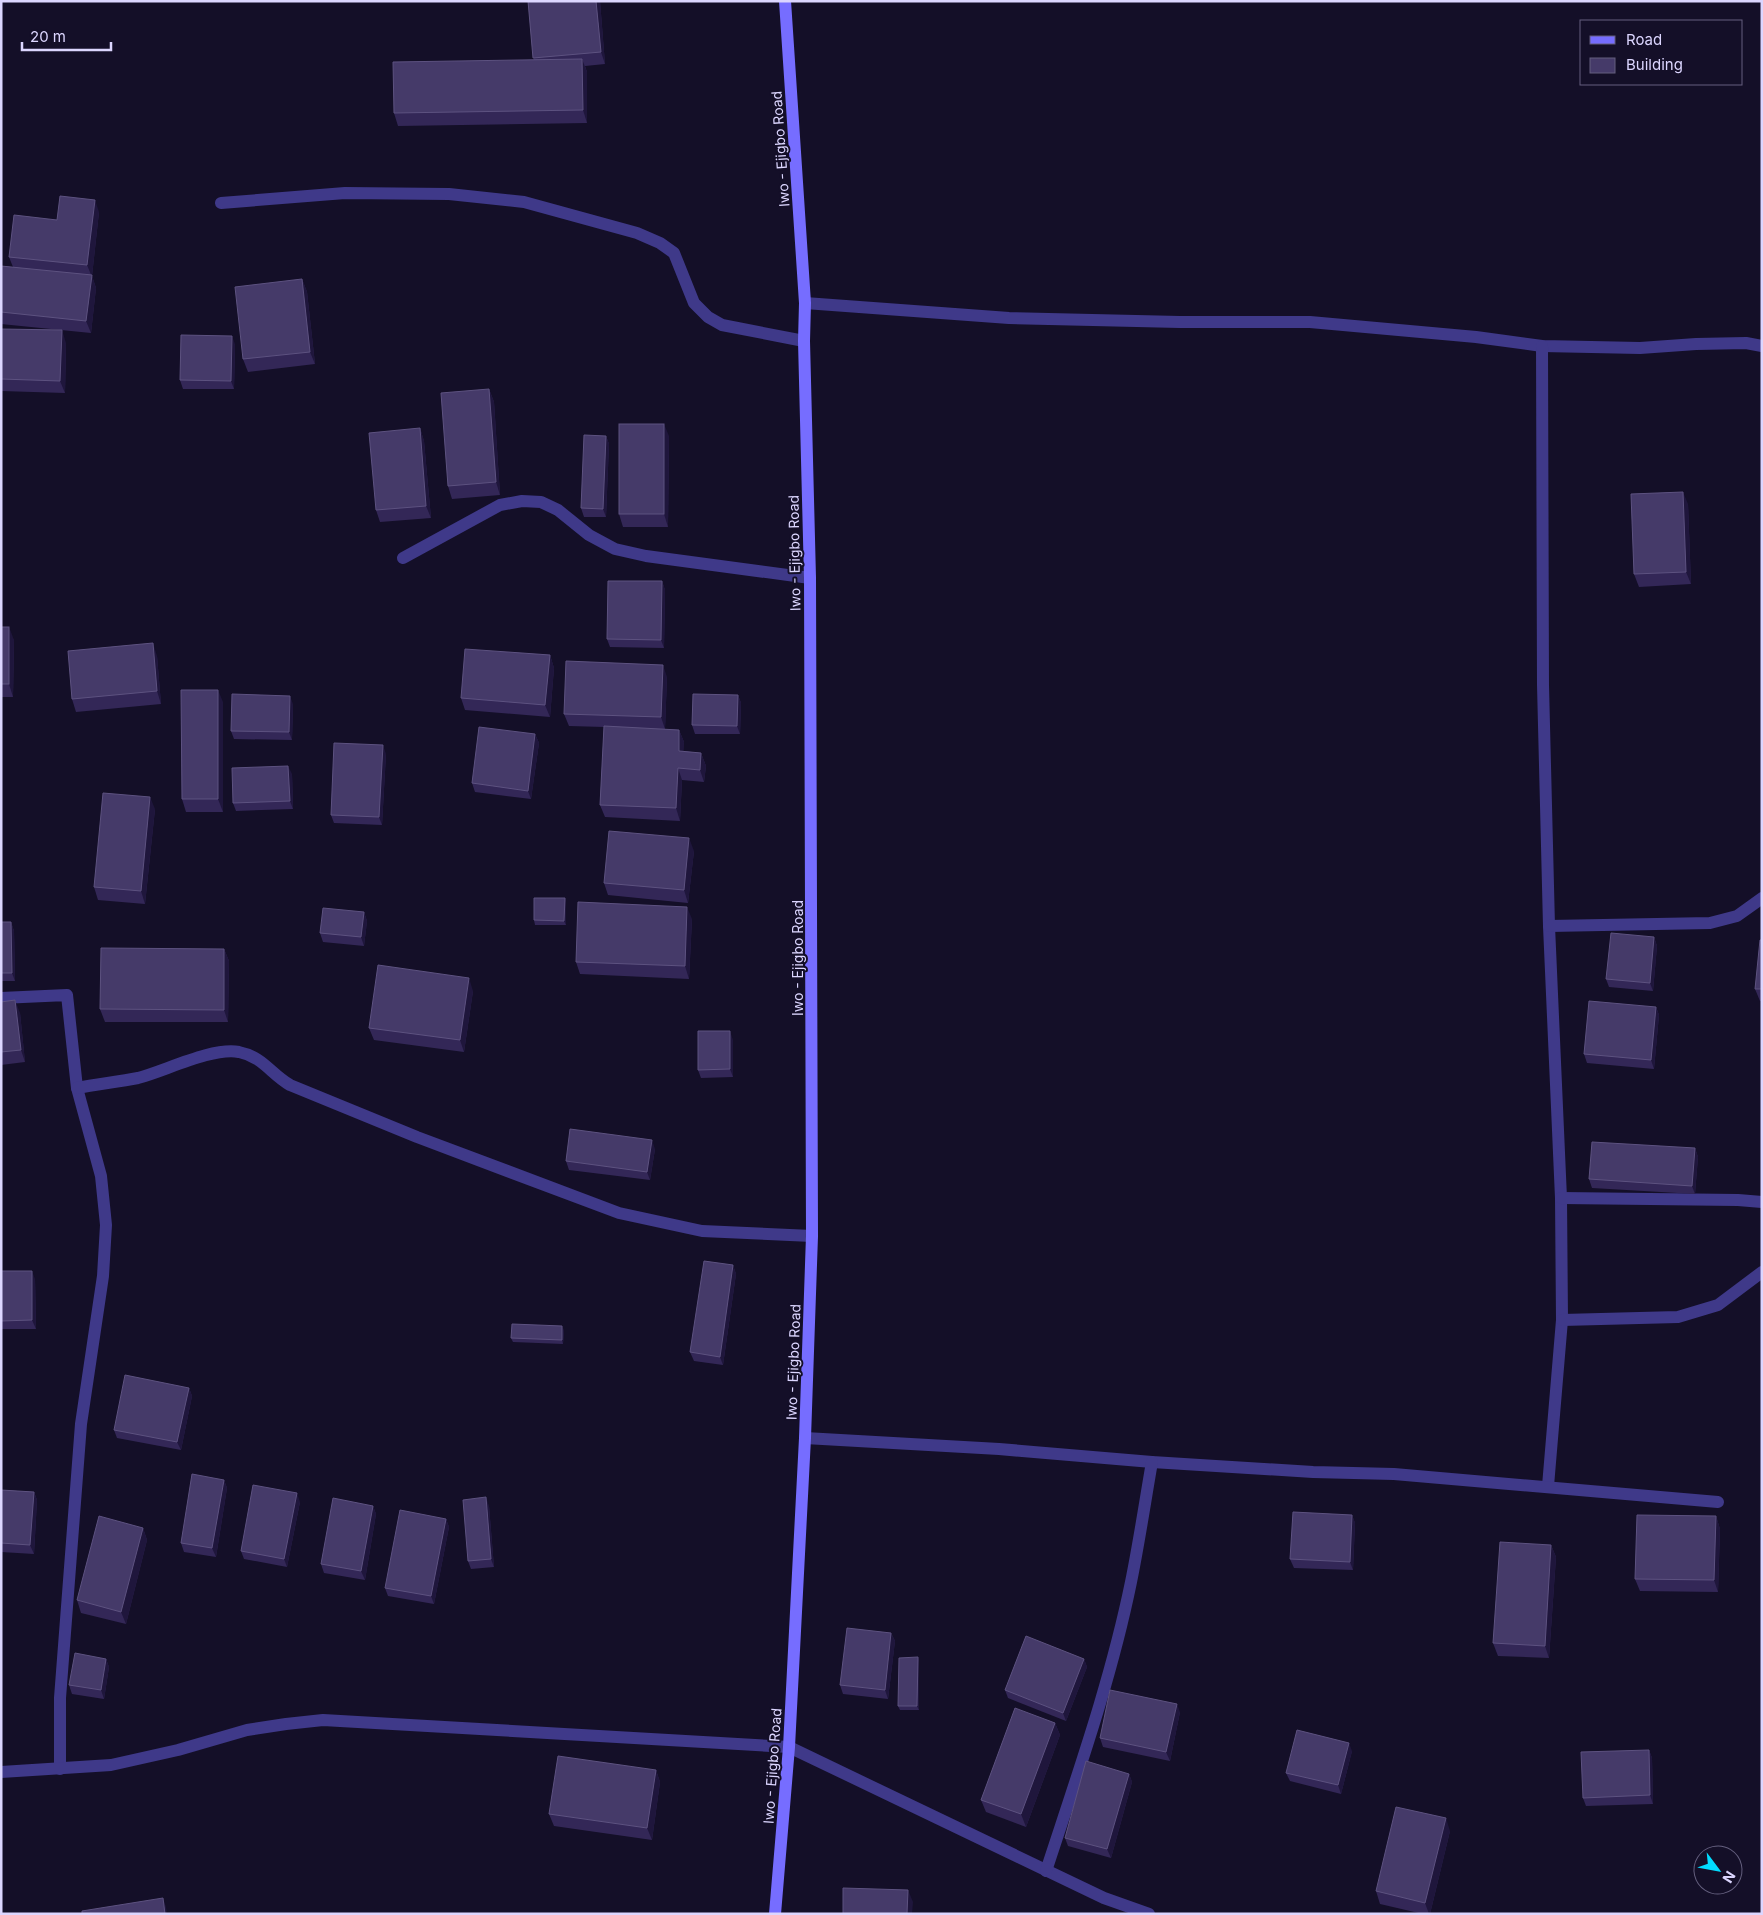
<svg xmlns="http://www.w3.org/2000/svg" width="1763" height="1915" viewBox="0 0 1763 1915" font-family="Inter,sans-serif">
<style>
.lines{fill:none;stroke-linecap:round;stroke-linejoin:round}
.street{stroke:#3f3989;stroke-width:12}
.secondary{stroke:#766dff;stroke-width:12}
.wall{fill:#332757}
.shaded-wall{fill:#1f163c}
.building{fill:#453a69;stroke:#5d5280}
.labels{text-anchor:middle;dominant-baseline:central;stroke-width:4;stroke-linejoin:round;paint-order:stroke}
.street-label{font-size:14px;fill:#dcd6ff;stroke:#140f28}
</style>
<rect width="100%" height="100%" fill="#140f28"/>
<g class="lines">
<g class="street">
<path d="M 221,203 L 345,193 L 449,194 L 524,202 L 637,233 L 660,243 L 674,253 L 694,303 L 708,317 L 722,325 L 804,341"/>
<path d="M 805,303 L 1009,318 L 1180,322 L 1310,322 L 1476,337 L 1542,346 L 1640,348 L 1696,344 L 1746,343 L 1762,346"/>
<path d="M 1542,346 L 1543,685 L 1549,926 L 1561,1198 L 1562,1320 L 1548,1486"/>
<path d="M 403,558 L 500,505 L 522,501 L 541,502 L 558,510 L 589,535 L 615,549 L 646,556 L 810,578"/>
<path d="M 1549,926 L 1710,923 L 1737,916 L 1762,898"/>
<path d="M 1,998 L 67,995 L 77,1088 L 101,1176 L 106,1225 L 103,1276 L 81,1424 L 60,1698 L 60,1769"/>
<path d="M 77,1088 C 97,1084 118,1082 138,1078 C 165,1071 212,1047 239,1052 C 263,1057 270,1073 290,1085 L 417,1137 L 619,1213 L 702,1231 L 812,1236"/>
<path d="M 1561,1198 L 1738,1200 L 1762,1202"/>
<path d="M 1562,1320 L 1678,1317 L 1718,1305 L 1762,1272"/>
<path d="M 805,1438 L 999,1449 L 1152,1462 L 1313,1472 L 1394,1474 L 1718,1502"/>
<path d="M 1,1772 L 111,1765 L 178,1750 L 247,1730 L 286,1724 L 323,1720 L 789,1747 L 1104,1898 L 1149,1914"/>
<path d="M 1046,1871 C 1077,1776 1111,1680 1131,1582 C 1139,1543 1145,1502 1152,1462"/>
</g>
<path class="secondary" d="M 775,1914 L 789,1747 L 805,1438 L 812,1236 L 810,578 L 804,341 L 805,303 L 785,1"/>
</g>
<g class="wall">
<path d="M 528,1 L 600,1 L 605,64 L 585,66 L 587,72 L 587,123 L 398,126 L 394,113 L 534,60 Z"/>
<path d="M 99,212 L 92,276 L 96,288 L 91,333 L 1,324 L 1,266 L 13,267 L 9,257 L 57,220 Z"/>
<path d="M 302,279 L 307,292 L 315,364 L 248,372 L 243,359 Z"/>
<path d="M 1,329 L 66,343 L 65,393 L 1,391 Z"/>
<path d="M 235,344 L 234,389 L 183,389 L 180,380 Z"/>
<path d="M 489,389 L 494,402 L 500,495 L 452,499 L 448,486 Z"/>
<path d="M 420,428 L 424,441 L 431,518 L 380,522 L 376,510 Z"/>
<path d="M 606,436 L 609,444 L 606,517 L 584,517 L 581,508 Z"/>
<path d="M 669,436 L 668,527 L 623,527 L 619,514 Z"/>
<path d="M 1688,504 L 1691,584 L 1639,587 L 1634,574 Z"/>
<path d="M 662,581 L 665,590 L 664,648 L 610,647 L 607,639 Z"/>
<path d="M 1,627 L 14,640 L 13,697 L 1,697 Z"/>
<path d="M 550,655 L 554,668 L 550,717 L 465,710 L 461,698 Z"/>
<path d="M 157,656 L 161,704 L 76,712 L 72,699 Z"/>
<path d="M 667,677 L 665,729 L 679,730 L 684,742 L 683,751 L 701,753 L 706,766 L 704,782 L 682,780 L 680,821 L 605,817 L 600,805 L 604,727 L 569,726 L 564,714 Z"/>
<path d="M 738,695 L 741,703 L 740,734 L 695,734 L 692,725 Z"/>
<path d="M 223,702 L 223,812 L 186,812 L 182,799 Z"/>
<path d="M 293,704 L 292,740 L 234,739 L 231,731 Z"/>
<path d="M 535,734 L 539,743 L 531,799 L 475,792 L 472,783 Z"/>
<path d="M 386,754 L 382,825 L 334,823 L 331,815 Z"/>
<path d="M 292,774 L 293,809 L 236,811 L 233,803 Z"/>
<path d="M 155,809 L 145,904 L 98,900 L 94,887 Z"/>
<path d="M 694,851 L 688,903 L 608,895 L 604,883 Z"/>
<path d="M 565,898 L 566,902 L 566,925 L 535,925 L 534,920 Z"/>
<path d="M 364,912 L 367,921 L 364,946 L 323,942 L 320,933 Z"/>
<path d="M 692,919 L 689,979 L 580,974 L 576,962 Z"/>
<path d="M 1,922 L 11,922 L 14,931 L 15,981 L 1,981 Z"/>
<path d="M 1654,937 L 1657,946 L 1653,991 L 1609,987 L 1606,979 Z"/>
<path d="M 1762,940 L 1762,1001 L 1760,1001 L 1755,989 Z"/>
<path d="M 224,949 L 229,961 L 228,1022 L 105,1022 L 100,1009 Z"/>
<path d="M 473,991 L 464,1052 L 374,1040 L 369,1028 Z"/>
<path d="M 1,1002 L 20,1013 L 25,1062 L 1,1065 Z"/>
<path d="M 1656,1007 L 1659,1015 L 1654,1069 L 1587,1063 L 1584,1054 Z"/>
<path d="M 733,1040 L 733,1077 L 701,1078 L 698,1070 Z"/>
<path d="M 1695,1148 L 1698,1157 L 1695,1194 L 1592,1188 L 1589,1179 Z"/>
<path d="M 655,1149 L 650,1180 L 569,1170 L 566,1161 Z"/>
<path d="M 733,1265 L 736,1274 L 723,1365 L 694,1361 L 690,1352 Z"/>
<path d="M 1,1271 L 35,1279 L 36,1329 L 1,1329 Z"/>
<path d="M 564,1330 L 563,1344 L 513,1342 L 511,1338 Z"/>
<path d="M 189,1388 L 192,1396 L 181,1450 L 117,1438 L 114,1430 Z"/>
<path d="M 224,1480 L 227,1488 L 216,1557 L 184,1552 L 181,1543 Z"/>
<path d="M 1,1490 L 34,1492 L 37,1500 L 34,1554 L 1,1552 Z"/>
<path d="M 300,1502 L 287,1567 L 244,1559 L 241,1551 Z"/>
<path d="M 373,1506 L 376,1514 L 365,1580 L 324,1573 L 321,1564 Z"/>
<path d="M 489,1506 L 494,1567 L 471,1569 L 468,1561 Z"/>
<path d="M 1352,1515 L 1355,1523 L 1353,1570 L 1294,1568 L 1290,1559 Z"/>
<path d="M 1716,1516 L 1720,1529 L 1718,1592 L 1640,1591 L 1635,1579 Z"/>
<path d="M 446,1519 L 449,1527 L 434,1604 L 388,1596 L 385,1588 Z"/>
<path d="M 143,1528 L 147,1540 L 126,1624 L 81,1613 L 77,1600 Z"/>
<path d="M 1551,1545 L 1556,1557 L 1549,1658 L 1498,1656 L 1493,1643 Z"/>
<path d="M 891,1633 L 895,1641 L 888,1699 L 843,1694 L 840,1685 Z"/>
<path d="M 918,1657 L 919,1662 L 919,1710 L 900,1710 L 898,1706 Z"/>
<path d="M 106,1659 L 109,1667 L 104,1699 L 72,1694 L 69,1685 Z"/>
<path d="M 1084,1659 L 1087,1667 L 1066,1721 L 1008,1698 L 1005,1690 Z"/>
<path d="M 1180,1712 L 1170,1761 L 1103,1747 L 1100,1738 Z"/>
<path d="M 1055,1723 L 1060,1735 L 1026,1827 L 986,1812 L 981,1800 Z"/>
<path d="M 1649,1750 L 1652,1758 L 1653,1804 L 1586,1806 L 1583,1798 Z"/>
<path d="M 1352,1751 L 1341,1794 L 1290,1781 L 1286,1773 Z"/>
<path d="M 656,1770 L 660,1782 L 652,1840 L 554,1826 L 549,1814 Z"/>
<path d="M 1129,1774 L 1132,1782 L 1111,1858 L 1068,1846 L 1065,1838 Z"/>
<path d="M 1450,1831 L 1430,1914 L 1423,1914 L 1380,1904 L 1376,1891 Z"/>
</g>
<g class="shaded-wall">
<path d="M 596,1 L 600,1 L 605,64 L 601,52 Z"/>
<path d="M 582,59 L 587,72 L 587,123 L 583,110 Z"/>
<path d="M 95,200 L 99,212 L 92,276 L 96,288 L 91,333 L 86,321 L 92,277 L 87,265 Z"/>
<path d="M 302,279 L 307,292 L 315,364 L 310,352 Z"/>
<path d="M 62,330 L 66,343 L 65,393 L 60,381 Z"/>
<path d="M 232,336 L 235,344 L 234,389 L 231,381 Z"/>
<path d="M 489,389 L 494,402 L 500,495 L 496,482 Z"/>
<path d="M 664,424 L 669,436 L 668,527 L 664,514 Z"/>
<path d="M 420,428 L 424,441 L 431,518 L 426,506 Z"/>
<path d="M 606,436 L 609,444 L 606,517 L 603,509 Z"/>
<path d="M 1683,492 L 1688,504 L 1691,584 L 1686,572 Z"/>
<path d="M 662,581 L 665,590 L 664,648 L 661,640 Z"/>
<path d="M 9,627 L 14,640 L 13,697 L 9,684 Z"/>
<path d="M 153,643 L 157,656 L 161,704 L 157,691 Z"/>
<path d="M 550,655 L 554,668 L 550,717 L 545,705 Z"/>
<path d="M 663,665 L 667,677 L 665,729 L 661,717 Z"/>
<path d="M 218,690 L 223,702 L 223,812 L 218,799 Z"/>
<path d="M 738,695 L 741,703 L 740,734 L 737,726 Z"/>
<path d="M 290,696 L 293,704 L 292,740 L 289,732 Z"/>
<path d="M 679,730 L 684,742 L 683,763 L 679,751 Z"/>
<path d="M 535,734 L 539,743 L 531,799 L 528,791 Z"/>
<path d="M 383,745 L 386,754 L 382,825 L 379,817 Z"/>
<path d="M 701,753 L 706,766 L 704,782 L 700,770 Z"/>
<path d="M 288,766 L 292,774 L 293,809 L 290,801 Z"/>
<path d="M 678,768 L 682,780 L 680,821 L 676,808 Z"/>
<path d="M 150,797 L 155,809 L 145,904 L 141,891 Z"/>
<path d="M 689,838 L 694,851 L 688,903 L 684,890 Z"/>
<path d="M 565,898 L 566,902 L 566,925 L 564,921 Z"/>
<path d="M 687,907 L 692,919 L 689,979 L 685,966 Z"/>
<path d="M 364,912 L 367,921 L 364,946 L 361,937 Z"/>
<path d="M 11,922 L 14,931 L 15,981 L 12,973 Z"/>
<path d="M 1654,937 L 1657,946 L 1653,991 L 1650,983 Z"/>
<path d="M 224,949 L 229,961 L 228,1022 L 224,1010 Z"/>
<path d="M 469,978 L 473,991 L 464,1052 L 460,1040 Z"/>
<path d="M 15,1000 L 20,1013 L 25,1062 L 21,1050 Z"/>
<path d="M 1656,1007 L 1659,1015 L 1654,1069 L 1651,1060 Z"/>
<path d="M 730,1031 L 733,1040 L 733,1077 L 730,1069 Z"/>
<path d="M 652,1140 L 655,1149 L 650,1180 L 647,1172 Z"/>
<path d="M 1695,1148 L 1698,1157 L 1695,1194 L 1692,1186 Z"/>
<path d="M 733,1265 L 736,1274 L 723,1365 L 720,1357 Z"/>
<path d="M 32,1271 L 35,1279 L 36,1329 L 32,1320 Z"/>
<path d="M 562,1326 L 564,1330 L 563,1344 L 562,1340 Z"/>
<path d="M 189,1388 L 192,1396 L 181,1450 L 177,1442 Z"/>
<path d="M 224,1480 L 227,1488 L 216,1557 L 212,1548 Z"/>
<path d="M 34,1492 L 37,1500 L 34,1554 L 30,1545 Z"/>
<path d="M 297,1493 L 300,1502 L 287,1567 L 284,1559 Z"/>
<path d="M 486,1497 L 489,1506 L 494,1567 L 491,1559 Z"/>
<path d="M 373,1506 L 376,1514 L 365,1580 L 361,1571 Z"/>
<path d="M 1352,1515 L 1355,1523 L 1353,1570 L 1350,1562 Z"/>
<path d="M 1716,1516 L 1720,1529 L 1718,1592 L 1714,1580 Z"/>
<path d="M 446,1519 L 449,1527 L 434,1604 L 431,1596 Z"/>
<path d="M 143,1528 L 147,1540 L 126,1624 L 121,1612 Z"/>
<path d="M 1551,1545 L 1556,1557 L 1549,1658 L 1545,1646 Z"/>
<path d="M 891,1633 L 895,1641 L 888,1699 L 885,1690 Z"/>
<path d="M 918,1657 L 919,1662 L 919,1710 L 917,1706 Z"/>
<path d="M 106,1659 L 109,1667 L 104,1699 L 101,1690 Z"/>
<path d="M 1084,1659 L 1087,1667 L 1066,1721 L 1063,1713 Z"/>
<path d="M 1177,1704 L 1180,1712 L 1170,1761 L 1166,1752 Z"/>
<path d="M 1055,1723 L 1060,1735 L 1026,1827 L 1021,1814 Z"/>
<path d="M 1349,1743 L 1352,1751 L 1341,1794 L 1338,1785 Z"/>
<path d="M 1649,1750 L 1652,1758 L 1653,1804 L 1650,1795 Z"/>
<path d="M 656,1770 L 660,1782 L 652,1840 L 647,1828 Z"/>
<path d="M 1129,1774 L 1132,1782 L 1111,1858 L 1107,1849 Z"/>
<path d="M 1446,1818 L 1450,1831 L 1430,1914 L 1429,1914 L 1425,1903 Z"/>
<path d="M 908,1890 L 913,1902 L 912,1914 L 907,1914 Z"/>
<path d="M 163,1898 L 166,1907 L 167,1914 L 165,1914 Z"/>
</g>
<g class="building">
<path d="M 528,1 L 596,1 L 601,52 L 533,58 Z"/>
<path d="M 582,59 L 583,110 L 394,113 L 393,62 Z"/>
<path d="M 60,196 L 95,200 L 87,265 L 9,257 L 14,215 L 57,220 Z"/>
<path d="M 1,266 L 92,275 L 86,321 L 1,312 Z"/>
<path d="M 302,279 L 310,352 L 243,359 L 235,287 Z"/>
<path d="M 1,329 L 62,330 L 60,381 L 1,379 Z"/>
<path d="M 181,335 L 232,336 L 231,381 L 180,380 Z"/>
<path d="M 489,389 L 496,482 L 448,486 L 441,393 Z"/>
<rect x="619" y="424" width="45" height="90"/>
<path d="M 420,428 L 426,506 L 376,510 L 369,433 Z"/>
<path d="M 584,435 L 606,436 L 603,509 L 581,508 Z"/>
<path d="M 1683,492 L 1686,572 L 1634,574 L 1631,494 Z"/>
<path d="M 608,581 L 662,581 L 661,640 L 607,639 Z"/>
<rect x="1" y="627" width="8" height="57"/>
<path d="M 153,643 L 157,691 L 72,699 L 68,651 Z"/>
<path d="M 465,649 L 550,655 L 545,705 L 461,698 Z"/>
<path d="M 566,661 L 663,665 L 661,717 L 564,714 Z"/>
<path d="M 181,690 L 218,690 L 218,799 L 182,799 Z"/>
<path d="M 232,694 L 290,696 L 289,732 L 231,731 Z"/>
<path d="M 693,694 L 738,695 L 737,726 L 692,725 Z"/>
<path d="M 604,726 L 679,730 L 679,751 L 701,753 L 700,770 L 678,768 L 676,808 L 600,805 Z"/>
<path d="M 479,727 L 535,734 L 528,791 L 472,783 Z"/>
<path d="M 334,743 L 383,745 L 379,817 L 331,815 Z"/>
<path d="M 288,766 L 290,801 L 233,803 L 232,768 Z"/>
<path d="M 103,793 L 150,797 L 141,891 L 94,887 Z"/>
<path d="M 609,831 L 689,838 L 684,890 L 604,883 Z"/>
<path d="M 534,898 L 565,898 L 564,921 L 534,920 Z"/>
<path d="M 578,902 L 687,907 L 685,966 L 576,962 Z"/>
<path d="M 323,908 L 364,912 L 361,937 L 320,933 Z"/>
<path d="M 1,922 L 11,922 L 12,973 L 1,973 Z"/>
<path d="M 1611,933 L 1654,937 L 1650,983 L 1606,979 Z"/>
<path d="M 1760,940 L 1762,940 L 1762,989 L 1755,989 Z"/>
<path d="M 101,948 L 224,949 L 224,1010 L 100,1009 Z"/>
<path d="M 378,965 L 469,978 L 460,1040 L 369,1028 Z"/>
<path d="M 15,1000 L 21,1050 L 1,1052 L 1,1002 Z"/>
<path d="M 1589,1001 L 1656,1007 L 1651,1060 L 1584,1054 Z"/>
<path d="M 698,1031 L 730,1031 L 730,1069 L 698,1070 Z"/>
<path d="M 570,1129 L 652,1140 L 647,1172 L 566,1161 Z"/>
<path d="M 1592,1142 L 1695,1148 L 1692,1186 L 1589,1179 Z"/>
<path d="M 704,1261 L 733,1265 L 720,1357 L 690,1352 Z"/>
<path d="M 1,1271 L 32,1271 L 32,1320 L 1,1321 Z"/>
<path d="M 512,1324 L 562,1326 L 562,1340 L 511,1338 Z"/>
<path d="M 125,1375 L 189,1388 L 177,1442 L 114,1430 Z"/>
<path d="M 192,1474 L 224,1480 L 212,1548 L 181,1543 Z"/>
<path d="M 253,1485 L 297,1493 L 284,1559 L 241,1551 Z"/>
<path d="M 1,1490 L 34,1492 L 30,1545 L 1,1543 Z"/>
<path d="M 486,1497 L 491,1559 L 468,1561 L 463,1500 Z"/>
<path d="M 333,1498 L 373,1506 L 361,1571 L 321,1564 Z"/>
<path d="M 400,1510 L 446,1519 L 431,1596 L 385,1588 Z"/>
<path d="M 1293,1512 L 1352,1515 L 1350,1562 L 1290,1559 Z"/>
<path d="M 1637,1515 L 1716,1516 L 1714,1580 L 1635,1579 Z"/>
<path d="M 99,1516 L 143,1528 L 121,1612 L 77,1600 Z"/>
<path d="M 1500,1542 L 1551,1545 L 1545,1646 L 1493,1643 Z"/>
<path d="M 847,1628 L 891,1633 L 885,1690 L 840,1685 Z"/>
<path d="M 1026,1636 L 1084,1659 L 1063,1713 L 1005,1690 Z"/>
<path d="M 75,1653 L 106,1659 L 101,1690 L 69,1685 Z"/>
<path d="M 918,1657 L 917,1706 L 898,1706 L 899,1658 Z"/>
<path d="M 1110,1690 L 1177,1704 L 1166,1752 L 1100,1738 Z"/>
<path d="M 1015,1708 L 1055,1723 L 1021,1814 L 981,1800 Z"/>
<path d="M 1297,1730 L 1349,1743 L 1338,1785 L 1286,1773 Z"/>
<path d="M 1649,1750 L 1650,1795 L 1583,1798 L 1581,1752 Z"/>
<path d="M 558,1756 L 656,1770 L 647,1828 L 549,1814 Z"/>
<path d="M 1086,1761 L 1129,1774 L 1107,1849 L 1065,1838 Z"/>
<path d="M 1396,1807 L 1446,1818 L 1425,1903 L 1376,1891 Z"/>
<path d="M 843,1888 L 908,1890 L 907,1914 L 843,1914 Z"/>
<path d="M 163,1898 L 165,1914 L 82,1914 L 82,1911 Z"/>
</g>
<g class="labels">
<g class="street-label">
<text transform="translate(780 149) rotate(-94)">Iwo - Ejigbo Road</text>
<text transform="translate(794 553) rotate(-91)">Iwo - Ejigbo Road</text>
<text transform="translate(797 958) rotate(-90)">Iwo - Ejigbo Road</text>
<text transform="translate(793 1362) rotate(-88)">Iwo - Ejigbo Road</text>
<text transform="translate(772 1766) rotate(-86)">Iwo - Ejigbo Road</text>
</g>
</g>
<rect width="1763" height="1915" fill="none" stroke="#dcd6ff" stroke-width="5"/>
<rect x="1580" y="20" width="162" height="65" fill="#140f28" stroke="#645f7e"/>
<rect x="1590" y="36" width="25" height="8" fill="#766dff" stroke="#645f7e"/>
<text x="1626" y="45" font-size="15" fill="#dcd6ff">Road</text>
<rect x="1590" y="58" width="25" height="15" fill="#453a69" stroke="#645f7e"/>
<text x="1626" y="70" font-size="15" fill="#dcd6ff">Building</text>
<g transform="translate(1718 1870) rotate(122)"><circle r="24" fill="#140f28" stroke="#645f7e"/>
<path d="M0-4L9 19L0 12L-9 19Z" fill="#02dcff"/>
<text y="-8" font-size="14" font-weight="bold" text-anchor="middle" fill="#dcd6ff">N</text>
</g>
<path d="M22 42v8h89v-8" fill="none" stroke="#dcd6ff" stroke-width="2.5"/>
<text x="30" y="42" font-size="15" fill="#dcd6ff" stroke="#140f28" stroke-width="4" paint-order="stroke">20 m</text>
</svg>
